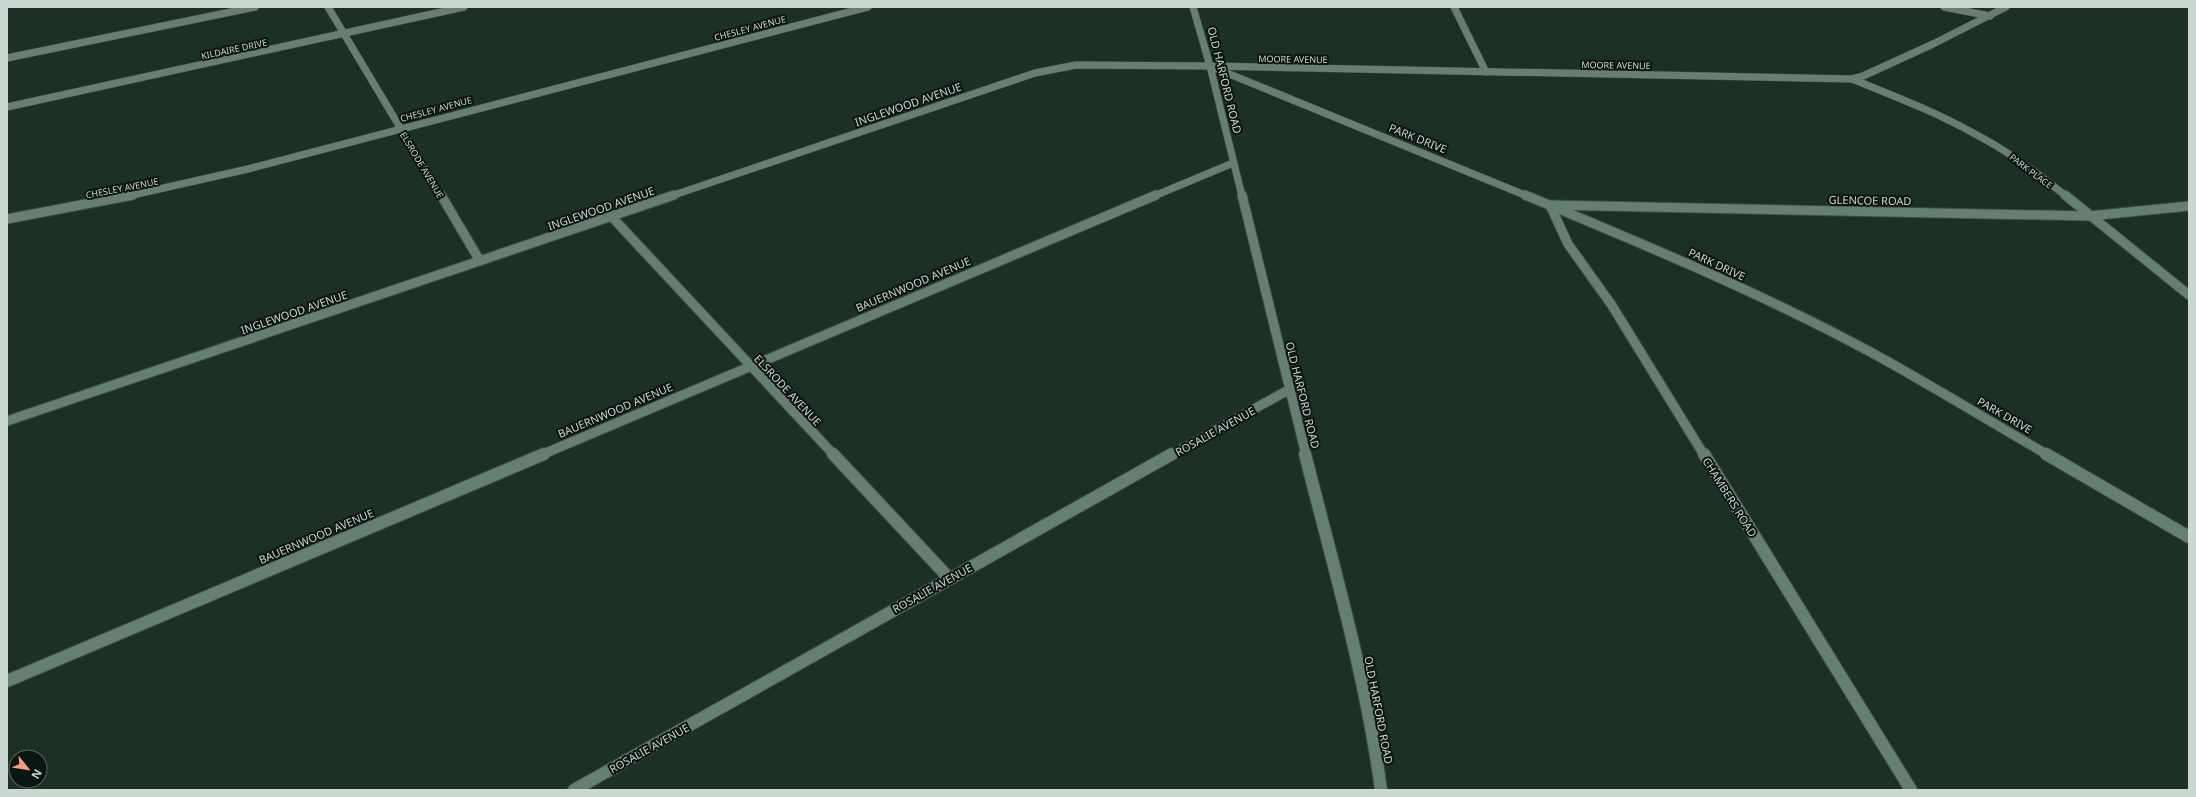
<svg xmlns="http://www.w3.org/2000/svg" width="2196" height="797" viewBox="0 0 2196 797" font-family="'Noto Sans',sans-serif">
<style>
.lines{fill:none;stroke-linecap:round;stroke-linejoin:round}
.service-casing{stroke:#3c4d45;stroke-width:8}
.minor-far2-casing{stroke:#3c4d45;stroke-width:8}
.minor-far1-casing{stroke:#3c4d45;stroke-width:11}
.minor-casing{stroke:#3c4d45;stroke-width:14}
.tertiary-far2-casing{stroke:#3c4d45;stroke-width:8}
.tertiary-far1-casing{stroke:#3c4d45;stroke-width:11}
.tertiary-casing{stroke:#3c4d45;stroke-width:14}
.service{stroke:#677e72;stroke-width:7}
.minor-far2{stroke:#677e72;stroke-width:7}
.minor-far1{stroke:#677e72;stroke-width:9}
.minor{stroke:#677e72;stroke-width:12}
.tertiary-far2{stroke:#677e72;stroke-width:7}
.tertiary-far1{stroke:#677e72;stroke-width:9}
.tertiary{stroke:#677e72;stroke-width:12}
.labels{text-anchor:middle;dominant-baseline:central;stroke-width:4;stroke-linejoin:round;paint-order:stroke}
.far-street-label{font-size:9px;fill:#cbd7d1;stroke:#0d1511}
.street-label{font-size:11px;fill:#cbd7d1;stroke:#0d1511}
</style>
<rect width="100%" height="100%" fill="#1c3026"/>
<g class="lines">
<g class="service-casing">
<path id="service" d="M 7,58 L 255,7"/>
</g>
<g class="minor-far2-casing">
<g id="minor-far2">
<path d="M 328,7 L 441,196"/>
<path d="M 1454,7 L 1486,72"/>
<path d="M 1944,7 L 1990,16"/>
<path d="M 1852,79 C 1894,96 1936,112 1975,134 C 2008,151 2037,173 2066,196"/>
<path d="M 7,107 L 464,7"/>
<path d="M 128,196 L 248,169 L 868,7"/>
<path d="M 671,196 L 1035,73 L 1076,65 L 1210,66 L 1527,196"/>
<path d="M 1154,196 L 1233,163"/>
</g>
</g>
<g class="minor-far1-casing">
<g id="minor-far1">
<path d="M 441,195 L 480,261"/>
<path d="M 1525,195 C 1643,244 1764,294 1876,355 C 1934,387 1991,422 2048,455"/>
<path d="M 2065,195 L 2189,295"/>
<path d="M 611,216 L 834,455"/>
<path d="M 7,219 L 133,195"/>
<path d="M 7,421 L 674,195"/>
<path d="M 541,455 L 1156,195"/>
<path d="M 1171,455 L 1290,389"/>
<path d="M 1704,455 L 1611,304 L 1568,244 L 1550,205 L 2089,216 L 2189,206"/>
</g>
</g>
<g class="minor-casing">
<g id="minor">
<path d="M 833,454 L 949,578"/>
<path d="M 1704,454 L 1911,790"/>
<path d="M 2046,454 L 2189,537"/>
<path d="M 7,681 L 544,454"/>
<path d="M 574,790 L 1172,454"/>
</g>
</g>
<g class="tertiary-far2-casing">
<g id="tertiary-far2">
<path d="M 1193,7 L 1210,66 L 1242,196"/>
<path d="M 1210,66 L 1852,79 L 1863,76 L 1933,44 L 2006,7"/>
</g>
</g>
<g class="tertiary-far1-casing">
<path id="tertiary-far1" d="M 1242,195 L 1306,455"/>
</g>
<g class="tertiary-casing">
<path id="tertiary" d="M 1305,454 C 1333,565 1366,677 1381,790"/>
</g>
<use href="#service" class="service"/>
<use href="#minor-far2" class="minor-far2"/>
<use href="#minor-far1" class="minor-far1"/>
<use href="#minor" class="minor"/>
<use href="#tertiary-far2" class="tertiary-far2"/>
<use href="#tertiary-far1" class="tertiary-far1"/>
<use href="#tertiary" class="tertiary"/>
</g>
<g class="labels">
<g class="far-street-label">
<text transform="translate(750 28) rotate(-15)">CHESLEY AVENUE</text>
<text transform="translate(234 49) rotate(-12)">KILDAIRE DRIVE</text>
<text transform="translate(1293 59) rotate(1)">MOORE AVENUE</text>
<text transform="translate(1616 65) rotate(1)">MOORE AVENUE</text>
<text transform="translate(436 109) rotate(-15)">CHESLEY AVENUE</text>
<text transform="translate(422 165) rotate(59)">ELSRODE AVENUE</text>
<text transform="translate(2031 171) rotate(37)">PARK PLACE</text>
<text transform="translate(122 188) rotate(-11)">CHESLEY AVENUE</text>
</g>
<g class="street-label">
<text transform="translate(1225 80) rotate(76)">OLD HARFORD ROAD</text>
<text transform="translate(908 104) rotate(-19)">INGLEWOOD AVENUE</text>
<text transform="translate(1418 138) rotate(22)">PARK DRIVE</text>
<text transform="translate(1870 200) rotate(1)">GLENCOE ROAD</text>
<text transform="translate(601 208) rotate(-19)">INGLEWOOD AVENUE</text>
<text transform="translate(1717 264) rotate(25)">PARK DRIVE</text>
<text transform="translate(913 284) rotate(-23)">BAUERNWOOD AVENUE</text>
<text transform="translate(294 312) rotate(-19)">INGLEWOOD AVENUE</text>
<text transform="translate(788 390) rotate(47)">ELSRODE AVENUE</text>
<text transform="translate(1303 395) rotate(76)">OLD HARFORD ROAD</text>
<text transform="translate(615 410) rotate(-23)">BAUERNWOOD AVENUE</text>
<text transform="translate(2005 415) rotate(30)">PARK DRIVE</text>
<text transform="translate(1215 431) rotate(-29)">ROSALIE AVENUE</text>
<text transform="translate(1730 497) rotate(58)">CHAMBERS ROAD</text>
<text transform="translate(316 536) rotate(-23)">BAUERNWOOD AVENUE</text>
<text transform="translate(932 588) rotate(-29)">ROSALIE AVENUE</text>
<text transform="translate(1379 710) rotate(79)">OLD HARFORD ROAD</text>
<text transform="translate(649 748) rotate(-29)">ROSALIE AVENUE</text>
</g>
</g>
<rect width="2196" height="797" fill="none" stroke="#cbd7d1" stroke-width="16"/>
<g transform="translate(28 769) rotate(120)"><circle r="19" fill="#0d1511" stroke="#59635e"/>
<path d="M0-3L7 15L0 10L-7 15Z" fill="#f39f85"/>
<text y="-6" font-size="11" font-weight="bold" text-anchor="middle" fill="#cbd7d1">N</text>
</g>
</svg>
